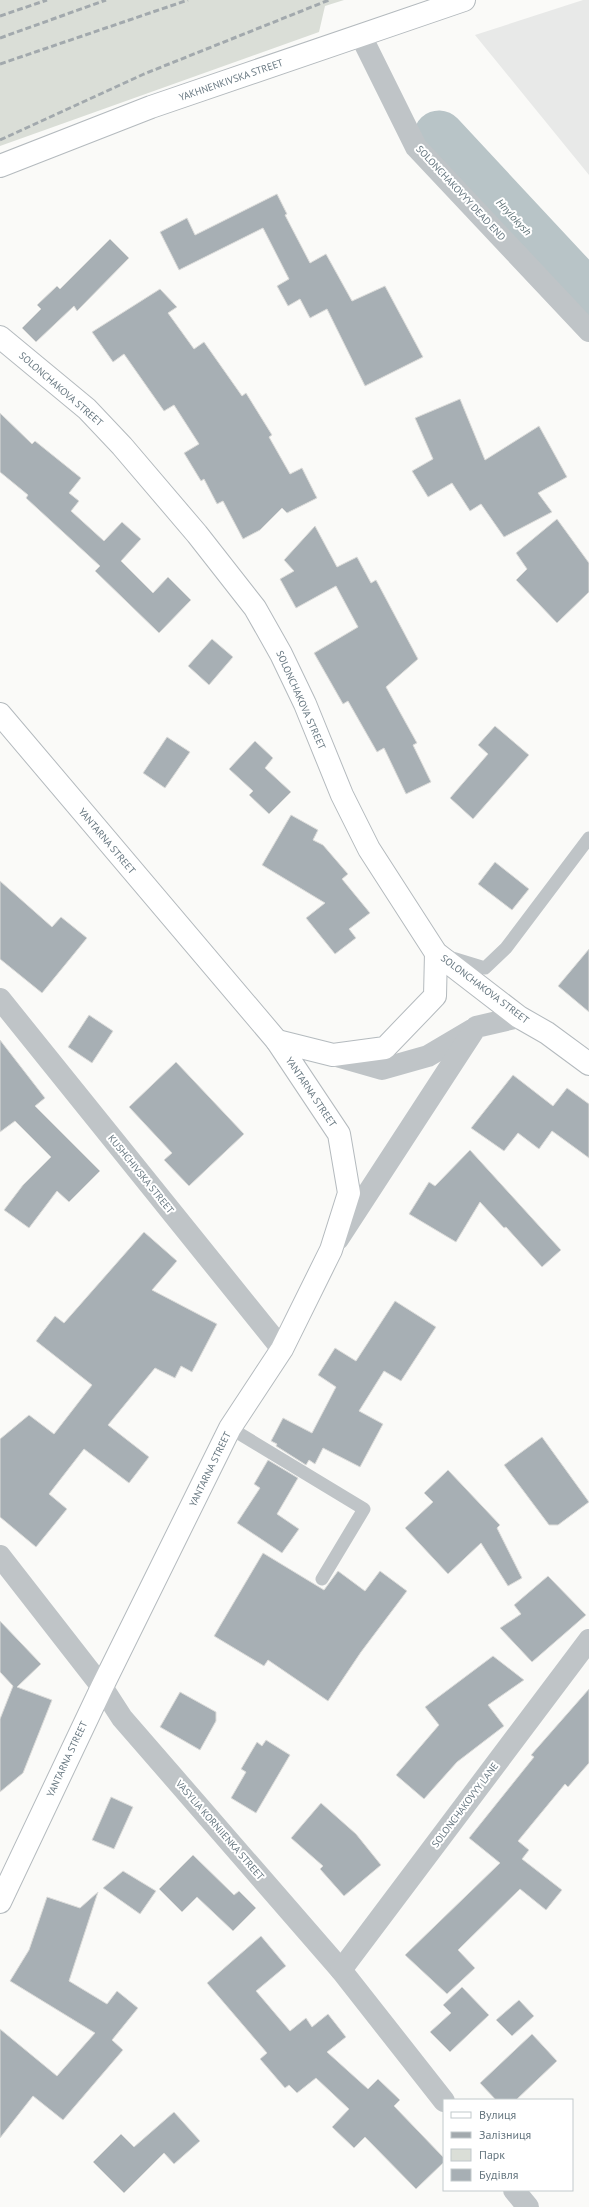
<svg xmlns="http://www.w3.org/2000/svg" width="589" height="2207" viewBox="0 0 589 2207" font-family="'PT Sans',sans-serif">
<style>
.built{fill:#e8e9e8}
.green{fill:#daded7}
.lines{fill:none;stroke-linecap:round;stroke-linejoin:round}
.river{stroke:#b8c4c7;stroke-width:51}
.building{fill:#a7afb4;stroke:#dcdcda}
.secondary-casing{stroke:#b4babe;stroke-width:24}
.lane{stroke:#bfc4c7;stroke-width:13}
.street{stroke:#bfc4c7;stroke-width:22}
.secondary{stroke:#fff;stroke-width:22}
.rail{stroke:#a2a9ad;stroke-width:3;stroke-dasharray:6 3;stroke-linecap:butt}
.labels{text-anchor:middle;dominant-baseline:central;stroke-width:4;stroke-linejoin:round;paint-order:stroke}
.street-label{font-size:10px;fill:#677780;stroke:#fff}
.water-label{font-size:11px;font-style:italic;fill:#627579;stroke:#fff}
</style>
<rect width="100%" height="100%" fill="#fafaf8"/>
<path class="built" d="M 583,0 L 589,0 L 589,175 L 475,35 Z"/>
<path class="green" d="M 0,0 L 344,0 L 325,6 L 319,32 L 0,146 Z"/>
<g class="lines">
<path class="river" d="M 439,136 L 589,297"/>
</g>
<g class="building">
<path d="M 277,194 L 287,214 L 285,215 L 310,263 L 326,254 L 352,301 L 385,286 L 423,357 L 365,386 L 327,309 L 310,318 L 300,299 L 288,306 L 277,286 L 289,279 L 263,228 L 179,270 L 160,232 L 187,218 L 195,235 Z"/>
<path d="M 110,239 L 129,258 L 77,311 L 74,306 L 36,342 L 22,328 L 41,309 L 37,305 L 57,286 L 60,289 Z"/>
<path d="M 160,289 L 177,307 L 168,313 L 194,349 L 204,342 L 242,396 L 246,393 L 272,435 L 269,437 L 290,474 L 302,468 L 317,498 L 287,513 L 282,508 L 260,530 L 243,539 L 223,501 L 217,504 L 204,479 L 201,481 L 184,453 L 199,444 L 174,405 L 164,411 L 124,354 L 113,362 L 92,332 Z"/>
<path d="M 460,399 L 485,460 L 539,426 L 567,477 L 538,493 L 552,512 L 504,537 L 481,504 L 470,511 L 452,483 L 428,497 L 412,471 L 433,459 L 415,418 Z"/>
<path d="M 0,413 L 32,444 L 35,441 L 81,478 L 69,493 L 79,501 L 71,511 L 104,541 L 122,522 L 141,539 L 121,561 L 153,593 L 168,577 L 191,600 L 159,633 L 95,571 L 100,566 L 26,498 L 28,495 L 0,472 Z"/>
<path d="M 557,519 L 589,563 L 589,592 L 557,623 L 516,580 L 527,569 L 516,553 Z"/>
<path d="M 315,526 L 337,567 L 357,557 L 371,583 L 376,580 L 418,659 L 386,687 L 417,743 L 413,745 L 431,782 L 406,794 L 384,748 L 377,752 L 348,701 L 343,704 L 314,653 L 358,627 L 336,586 L 296,608 L 280,579 L 294,571 L 284,560 Z"/>
<path d="M 212,639 L 233,657 L 209,685 L 188,666 Z"/>
<path d="M 495,726 L 529,755 L 473,819 L 450,798 L 488,754 L 478,745 Z"/>
<path d="M 167,737 L 190,752 L 165,788 L 143,773 Z"/>
<path d="M 255,741 L 273,758 L 265,768 L 291,792 L 269,814 L 249,795 L 253,791 L 229,769 Z"/>
<path d="M 291,815 L 318,830 L 313,840 L 323,845 L 348,874 L 342,879 L 370,913 L 349,929 L 356,938 L 335,954 L 306,918 L 325,903 L 262,865 Z"/>
<path d="M 495,862 L 529,889 L 512,910 L 478,884 Z"/>
<path d="M 0,881 L 52,927 L 61,917 L 87,938 L 42,993 L 0,959 Z"/>
<path d="M 589,949 L 589,1012 L 558,986 Z"/>
<path d="M 89,1015 L 113,1031 L 92,1063 L 68,1047 Z"/>
<path d="M 0,1040 L 45,1098 L 35,1106 L 100,1171 L 69,1202 L 57,1191 L 29,1228 L 4,1210 L 23,1185 L 51,1157 L 15,1121 L 0,1132 Z"/>
<path d="M 176,1062 L 244,1134 L 189,1186 L 164,1160 L 172,1153 L 129,1107 Z"/>
<path d="M 513,1075 L 553,1106 L 567,1088 L 589,1104 L 589,1158 L 552,1131 L 539,1149 L 518,1133 L 504,1151 L 471,1128 Z"/>
<path d="M 470,1150 L 561,1250 L 542,1267 L 506,1227 L 504,1228 L 480,1202 L 456,1242 L 409,1214 L 429,1182 L 435,1186 Z"/>
<path d="M 144,1232 L 177,1261 L 152,1290 L 217,1324 L 192,1372 L 181,1366 L 175,1378 L 155,1368 L 108,1425 L 149,1457 L 129,1483 L 84,1449 L 49,1494 L 67,1509 L 36,1547 L 0,1517 L 0,1439 L 29,1415 L 54,1434 L 92,1385 L 36,1341 L 55,1316 L 64,1323 Z"/>
<path d="M 395,1301 L 436,1327 L 401,1381 L 384,1371 L 359,1411 L 383,1424 L 360,1467 L 323,1448 L 315,1464 L 309,1460 L 306,1465 L 276,1446 L 277,1444 L 271,1441 L 283,1418 L 312,1433 L 336,1387 L 318,1375 L 335,1348 L 356,1361 Z"/>
<path d="M 542,1437 L 589,1502 L 558,1525 L 549,1525 L 504,1465 Z"/>
<path d="M 268,1460 L 298,1478 L 277,1514 L 299,1529 L 282,1553 L 237,1523 L 260,1488 L 254,1484 Z"/>
<path d="M 448,1470 L 500,1525 L 497,1528 L 522,1578 L 508,1586 L 481,1543 L 448,1574 L 405,1528 L 433,1502 L 424,1493 Z"/>
<path d="M 263,1553 L 324,1590 L 338,1571 L 365,1591 L 380,1571 L 407,1591 L 361,1652 L 328,1701 L 268,1660 L 264,1666 L 214,1636 Z"/>
<path d="M 548,1576 L 586,1615 L 532,1662 L 500,1628 L 521,1614 L 514,1605 Z"/>
<path d="M 0,1621 L 41,1664 L 17,1687 L 52,1700 L 23,1773 L 0,1792 L 0,1719 L 13,1686 L 0,1672 Z"/>
<path d="M 493,1656 L 524,1680 L 488,1705 L 504,1726 L 457,1762 L 424,1799 L 396,1775 L 439,1725 L 425,1707 Z"/>
<path d="M 589,1689 L 589,1763 L 568,1787 L 565,1784 L 518,1841 L 529,1850 L 522,1859 L 562,1890 L 546,1910 L 520,1889 L 458,1950 L 475,1968 L 447,1994 L 405,1955 L 500,1863 L 469,1838 L 534,1757 L 531,1755 Z"/>
<path d="M 180,1692 L 216,1712 L 216,1721 L 200,1750 L 160,1727 Z"/>
<path d="M 266,1740 L 290,1755 L 256,1813 L 231,1798 L 246,1772 L 241,1769 L 257,1742 L 262,1746 Z"/>
<path d="M 111,1797 L 133,1807 L 114,1849 L 92,1840 Z"/>
<path d="M 321,1803 L 356,1834 L 381,1865 L 344,1896 L 320,1869 L 323,1866 L 291,1838 Z"/>
<path d="M 193,1855 L 234,1895 L 239,1891 L 256,1908 L 233,1931 L 197,1897 L 182,1912 L 159,1889 Z"/>
<path d="M 123,1871 L 156,1891 L 140,1914 L 103,1888 Z"/>
<path d="M 98,1892 L 69,1981 L 107,2004 L 117,1991 L 138,2008 L 112,2040 L 123,2050 L 63,2120 L 33,2096 L 0,2138 L 0,2029 L 57,2076 L 95,2033 L 10,1981 L 29,1950 L 47,1897 L 80,1908 Z"/>
<path d="M 261,1936 L 286,1966 L 256,1991 L 290,2031 L 306,2018 L 312,2027 L 328,2014 L 346,2037 L 327,2052 L 368,2089 L 378,2079 L 400,2100 L 394,2106 L 444,2158 L 444,2162 L 416,2189 L 365,2137 L 354,2148 L 332,2127 L 349,2109 L 316,2078 L 297,2093 L 289,2085 L 285,2088 L 260,2059 L 267,2053 L 207,1983 Z"/>
<path d="M 462,1987 L 489,2015 L 450,2052 L 430,2032 L 451,2013 L 443,2005 Z"/>
<path d="M 519,2000 L 534,2016 L 512,2036 L 496,2020 Z"/>
<path d="M 532,2034 L 557,2061 L 516,2100 L 496,2100 L 480,2083 Z"/>
<path d="M 174,2112 L 200,2141 L 174,2164 L 164,2153 L 124,2193 L 93,2162 L 121,2134 L 134,2147 Z"/>
</g>
<g class="lines">
<g class="secondary-casing">
<g id="secondary">
<path d="M 0,166 L 151,107 L 464,0"/>
<path d="M 0,337 L 87,409 L 122,446 L 197,534 L 255,608 L 281,654 L 305,704 L 342,795 L 369,849 L 436,953 L 519,1017 L 547,1033 L 589,1064"/>
<path d="M 0,714 L 277,1041"/>
<path d="M 0,1902 L 102,1687 L 230,1428 L 282,1349 L 331,1250 L 349,1193 L 339,1134 L 277,1041 L 333,1055 L 385,1048 L 435,996 L 436,953"/>
</g>
</g>
<g class="lane">
<path d="M 449,957 L 485,968 L 506,948 L 589,838"/>
<path d="M 230,1428 L 364,1509 L 322,1579"/>
</g>
<g class="street">
<path d="M 361,36 L 416,147 L 589,331"/>
<path d="M 0,999 L 282,1349"/>
<path d="M 333,1055 L 382,1069 L 428,1056 L 472,1030"/>
<path d="M 338,1239 L 476,1027 L 519,1017"/>
<path d="M 0,1556 L 102,1687 L 122,1718 L 341,1970 L 444,2101"/>
<path d="M 341,1970 L 589,1640"/>
<path d="M 514,2190 L 528,2207"/>
</g>
<use href="#secondary" class="secondary"/>
<g class="rail">
<path d="M 0,16 L 47,0"/>
<path d="M 0,38 L 106,0"/>
<path d="M 0,64 L 188,0"/>
<path d="M 0,140 L 144,74 L 329,0"/>
</g>
</g>
<g class="labels">
<g class="street-label">
<text transform="translate(231 80) rotate(-19)">YAKHNENKIVSKA STREET</text>
<text transform="translate(461 193) rotate(47)">SOLONCHAKOVYY DEAD END</text>
<text transform="translate(61 389) rotate(41)">SOLONCHAKOVA STREET</text>
<text transform="translate(301 700) rotate(66)">SOLONCHAKOVA STREET</text>
<text transform="translate(107 841) rotate(50)">YANTARNA STREET</text>
<text transform="translate(485 989) rotate(37)">SOLONCHAKOVA STREET</text>
<text transform="translate(311 1092) rotate(56)">YANTARNA STREET</text>
<text transform="translate(141 1174) rotate(51)">KUSHCHIVSKA STREET</text>
<text transform="translate(210 1469) rotate(-64)">YANTARNA STREET</text>
<text transform="translate(67 1759) rotate(-65)">YANTARNA STREET</text>
<text transform="translate(465 1805) rotate(-53)">SOLONCHAKOVYY LANE</text>
<text transform="translate(220 1830) rotate(49)">VASYLIA KORNIIENKA STREET</text>
</g>
<g class="water-label">
<text transform="translate(514 217) rotate(47)">Hnylokysh</text>
</g>
</g>
<rect x="443" y="2099" width="130" height="92" fill="#ffffff" stroke="#c2c9cc"/>
<rect x="451" y="2112" width="20" height="6" fill="#ffffff" stroke="#c2c9cc"/>
<text x="479" y="2119" font-size="12" fill="#677780">Вулиця</text>
<rect x="451" y="2132" width="20" height="6" fill="#a2a9ad" stroke="#c2c9cc"/>
<text x="479" y="2139" font-size="12" fill="#677780">Залізниця</text>
<rect x="451" y="2149" width="20" height="12" fill="#daded7" stroke="#c2c9cc"/>
<text x="479" y="2159" font-size="12" fill="#677780">Парк</text>
<rect x="451" y="2169" width="20" height="12" fill="#a7afb4" stroke="#c2c9cc"/>
<text x="479" y="2179" font-size="12" fill="#677780">Будівля</text>
</svg>
